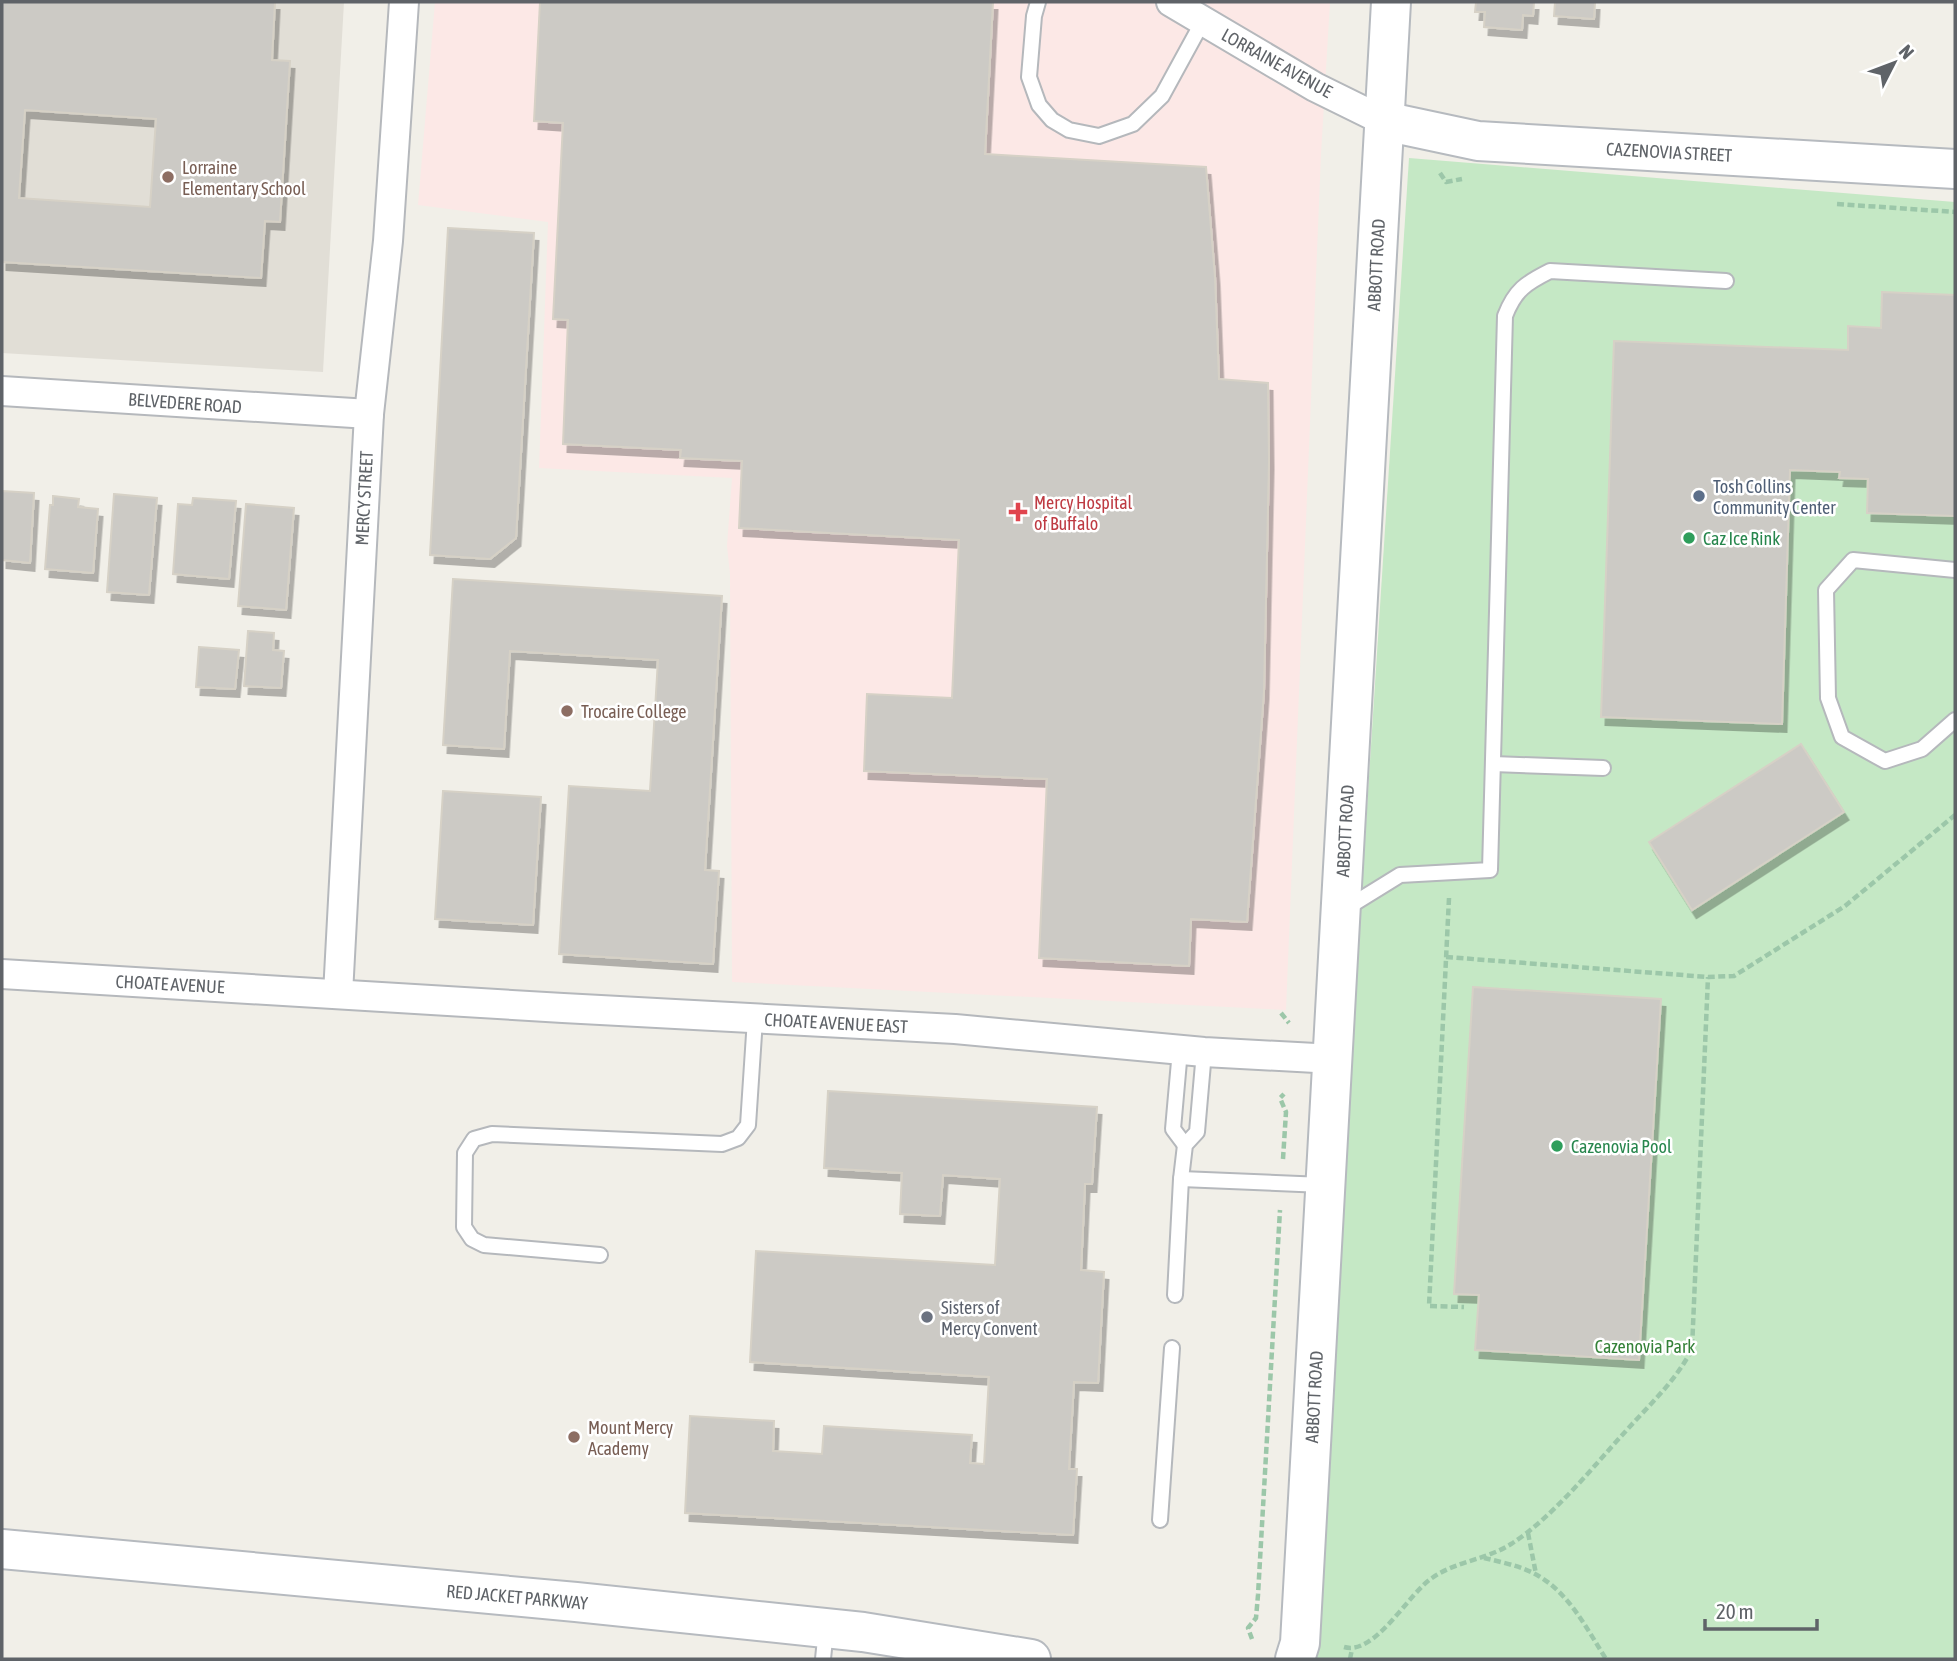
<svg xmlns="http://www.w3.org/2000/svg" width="1957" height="1661" viewBox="0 0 1957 1661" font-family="'Asap Condensed',sans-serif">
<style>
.education{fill:#e1ded6}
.medical{fill:#fce8e6}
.green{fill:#c5e8c5}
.building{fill:#cccac5;stroke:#d6d1c6;stroke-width:2;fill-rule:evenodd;filter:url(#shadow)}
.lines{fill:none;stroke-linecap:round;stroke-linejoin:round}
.lane-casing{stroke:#b5b8bc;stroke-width:18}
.street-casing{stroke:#b5b8bc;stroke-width:32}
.secondary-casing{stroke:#b6babf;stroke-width:42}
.path{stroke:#9cc7a9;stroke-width:4.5;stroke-dasharray:7 3.5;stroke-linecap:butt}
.lane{stroke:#fff;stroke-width:14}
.street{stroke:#fff;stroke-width:28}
.secondary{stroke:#fff;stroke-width:38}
.education-dot{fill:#8d6e63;stroke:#fff;stroke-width:2.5}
.service-dot{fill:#5c6f8a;stroke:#fff;stroke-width:2.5}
.health-dot{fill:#e0444e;stroke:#fff;stroke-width:2.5}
.leisure-dot{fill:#2e9e5b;stroke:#fff;stroke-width:2.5}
.worship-dot{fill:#6b7280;stroke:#fff;stroke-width:2.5}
.labels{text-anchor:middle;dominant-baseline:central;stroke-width:5;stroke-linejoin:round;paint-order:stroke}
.street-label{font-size:18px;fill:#5f6368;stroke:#fff}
.education-label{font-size:18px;fill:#785e54;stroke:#fff;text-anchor:start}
.service-label{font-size:18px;fill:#4e5e75;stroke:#fff;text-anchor:start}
.health-label{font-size:18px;fill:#be3a42;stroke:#fff;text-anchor:start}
.leisure-label{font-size:18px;fill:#27864d;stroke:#fff;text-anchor:start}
.worship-label{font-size:18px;fill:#5b616d;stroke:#fff;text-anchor:start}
.park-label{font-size:18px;fill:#348238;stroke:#fff}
</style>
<defs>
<filter id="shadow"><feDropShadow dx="4.5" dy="8" stdDeviation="0" flood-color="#0004"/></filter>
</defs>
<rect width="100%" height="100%" fill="#f1efe8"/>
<path class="education" d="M 2,2 L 344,2 L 323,372 L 2,353 Z"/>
<path class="medical" d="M 435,2 L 1330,2 L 1321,154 L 1286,1010 L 732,982 L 730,574 L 727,546 L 732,478 L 539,468 L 548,222 L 418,205 Z"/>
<path class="green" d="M 1409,158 L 1955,202 L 1955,1659 L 1312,1659 Z"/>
<g class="building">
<path d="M 2,2 L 275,2 L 272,60 L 290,61 L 280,222 L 265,221 L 261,278 L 2,262 ZM 25,110 L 156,119 L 150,207 L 19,198 Z"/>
<path d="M 540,2 L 993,2 L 985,154 L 1206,167 L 1215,277 L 1219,379 L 1268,383 L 1269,461 L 1264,691 L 1247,922 L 1191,919 L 1189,966 L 1039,958 L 1047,779 L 864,771 L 867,694 L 952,698 L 959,540 L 739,528 L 742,461 L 680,458 L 681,450 L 563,444 L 568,320 L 553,319 L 563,123 L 534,121 Z"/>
<path d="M 1476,2 L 1534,2 L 1533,16 L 1523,15 L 1522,30 L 1484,27 L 1485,12 L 1475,12 Z"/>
<path d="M 1555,2 L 1595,2 L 1594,19 L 1554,16 Z"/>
<path d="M 448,228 L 534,233 L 516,538 L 490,559 L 430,555 Z"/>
<path d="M 1882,292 L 1955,295 L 1955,516 L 1867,513 L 1868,479 L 1839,478 L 1840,472 L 1790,470 L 1782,724 L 1601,717 L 1614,341 L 1848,350 L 1848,326 L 1881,328 Z"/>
<path d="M 2,491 L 34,493 L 30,563 L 2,560 Z"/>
<path d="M 114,494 L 157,498 L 149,595 L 107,592 Z"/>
<path d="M 53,496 L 79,499 L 78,507 L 98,509 L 93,573 L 45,569 L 50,505 L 53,505 Z"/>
<path d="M 193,498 L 236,501 L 229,579 L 173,574 L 178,504 L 192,505 Z"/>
<path d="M 246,504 L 294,508 L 286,610 L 238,606 Z"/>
<path d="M 453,579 L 722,596 L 705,870 L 719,871 L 713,964 L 559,954 L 569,786 L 650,791 L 658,660 L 510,651 L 504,749 L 443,745 Z"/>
<path d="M 248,631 L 274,633 L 273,650 L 284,651 L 281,688 L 244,686 Z"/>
<path d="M 199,647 L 239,650 L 235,689 L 196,687 Z"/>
<path d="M 1801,744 L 1844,812 L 1692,910 L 1649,842 Z"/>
<path d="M 443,791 L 541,797 L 533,925 L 435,919 Z"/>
<path d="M 1473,987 L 1661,999 L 1639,1360 L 1475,1350 L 1479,1295 L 1454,1294 Z"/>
<path d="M 828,1091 L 1097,1107 L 1092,1184 L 1085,1184 L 1081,1270 L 1104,1272 L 1098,1383 L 1074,1382 L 1069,1469 L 1077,1469 L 1073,1535 L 685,1513 L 690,1416 L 774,1421 L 773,1451 L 822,1454 L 824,1426 L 972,1435 L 970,1463 L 984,1464 L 989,1377 L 750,1362 L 756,1251 L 995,1265 L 1000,1179 L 943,1175 L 940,1216 L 900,1214 L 902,1173 L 824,1168 Z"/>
</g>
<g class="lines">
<g class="lane-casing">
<g id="lane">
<path d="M 1038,2 L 1034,16 L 1029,77 L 1039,105 L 1052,120 L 1069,130 L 1099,136 L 1133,124 L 1162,96 L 1203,21"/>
<path d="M 1955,570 L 1853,560 L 1826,590 L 1828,698 L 1842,737 L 1885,761 L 1922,749 L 1955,720"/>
<path d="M 1493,764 L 1603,768"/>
<path d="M 1345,909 L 1400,875 L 1490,870 L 1505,316 C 1515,290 1526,283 1550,271 L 1726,281"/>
<path d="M 1180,1050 L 1173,1129 L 1185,1145"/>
<path d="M 1181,1179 L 1323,1185"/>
<path d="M 600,1255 L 484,1245 L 472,1239 L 464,1227 L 465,1153 L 474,1139 L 492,1134 L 722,1144 L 738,1138 L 748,1125 L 755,1019"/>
<path d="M 1175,1295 L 1181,1179 L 1185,1145 L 1197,1132 L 1204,1052"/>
<path d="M 1160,1520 L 1172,1348"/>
<path d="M 823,1659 L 826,1629"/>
</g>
</g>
<g class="street-casing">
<g id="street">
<path d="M 1171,2 L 1315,87 L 1384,121"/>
<path d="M 2,391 L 369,414"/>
<path d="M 2,974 L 563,1008 L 955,1029 L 1204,1052 L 1334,1059"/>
<path d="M 338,994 L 369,414 L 388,241 L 404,2"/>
</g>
</g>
<g class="secondary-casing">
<g id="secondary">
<path d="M 1384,121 L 1478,141 L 1955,169"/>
<path d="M 2,1549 L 576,1602 L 863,1632 L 1031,1659"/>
<path d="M 1295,1659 L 1300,1643 L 1391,2"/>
</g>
</g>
<g class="path">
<path d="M 1440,173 L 1446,182 L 1462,179"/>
<path d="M 1837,204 L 1955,212"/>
<path d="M 1449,898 L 1429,1306 L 1464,1307"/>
<path d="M 1446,957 L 1708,977 L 1734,976 L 1845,906 L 1955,815"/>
<path d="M 1281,1013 L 1289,1023"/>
<path d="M 1283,1159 L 1286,1112 L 1280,1098 L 1284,1094"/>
<path d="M 1528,1533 L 1536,1574"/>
<path d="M 1484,1558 C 1501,1562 1521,1566 1537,1575 C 1569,1593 1587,1629 1606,1659"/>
<path d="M 1252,1639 L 1248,1628 L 1256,1618 L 1258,1595 L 1280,1210"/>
<path d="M 1344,1647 C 1375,1656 1408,1594 1432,1578 C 1456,1561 1486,1560 1511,1544 C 1552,1518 1592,1468 1625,1432 C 1649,1405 1676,1381 1692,1349 L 1708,977"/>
<path d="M 1350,1659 L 1352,1649"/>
</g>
<use href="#lane" class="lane"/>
<use href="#street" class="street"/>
<use href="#secondary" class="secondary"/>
</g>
<g class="education-dot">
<circle cx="168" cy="177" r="7"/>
<circle cx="567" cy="711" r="7"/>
<circle cx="574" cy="1437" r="7"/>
</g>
<circle class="service-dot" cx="1699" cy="496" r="7"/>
<path class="health-dot" d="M1014.5 501.5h7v7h7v7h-7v7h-7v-7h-7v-7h7z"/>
<g class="leisure-dot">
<circle cx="1689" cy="538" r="7"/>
<circle cx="1557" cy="1146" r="7"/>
</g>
<circle class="worship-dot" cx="927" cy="1317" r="7"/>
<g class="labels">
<g class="street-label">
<text transform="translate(1277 63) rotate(29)">LORRAINE AVENUE</text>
<text transform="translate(1669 152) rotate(3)">CAZENOVIA STREET</text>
<text transform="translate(1376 265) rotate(-87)">ABBOTT ROAD</text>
<text transform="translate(185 403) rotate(4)">BELVEDERE ROAD</text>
<text transform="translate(364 498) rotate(-87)">MERCY STREET</text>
<text transform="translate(1345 831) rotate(-87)">ABBOTT ROAD</text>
<text transform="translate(170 984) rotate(3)">CHOATE AVENUE</text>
<text transform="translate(836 1023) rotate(3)">CHOATE AVENUE EAST</text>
<text transform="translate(1314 1397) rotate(-87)">ABBOTT ROAD</text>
<text transform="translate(517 1597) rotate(5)">RED JACKET PARKWAY</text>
</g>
<g class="education-label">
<text x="182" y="167">Lorraine<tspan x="182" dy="21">Elementary School</tspan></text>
<text x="581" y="711">Trocaire College</text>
<text x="588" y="1427">Mount Mercy<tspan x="588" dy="21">Academy</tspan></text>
</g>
<g class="service-label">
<text x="1713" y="486">Tosh Collins<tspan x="1713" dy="21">Community Center</tspan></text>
</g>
<g class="health-label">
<text x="1034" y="502">Mercy Hospital<tspan x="1034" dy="21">of Buffalo</tspan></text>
</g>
<g class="leisure-label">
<text x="1703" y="538">Caz Ice Rink</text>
<text x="1571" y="1146">Cazenovia Pool</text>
</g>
<g class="worship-label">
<text x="941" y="1307">Sisters of<tspan x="941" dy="21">Mercy Convent</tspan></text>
</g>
<g class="park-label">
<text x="1645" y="1346">Cazenovia Park</text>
</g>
</g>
<rect width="1957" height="1661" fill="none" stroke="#5f6368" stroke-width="7"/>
<g transform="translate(1894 63) rotate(48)" stroke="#ffffff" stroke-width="5" paint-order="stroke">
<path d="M0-5L12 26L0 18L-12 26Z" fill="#5f6368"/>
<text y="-10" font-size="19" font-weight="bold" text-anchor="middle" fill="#5f6368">N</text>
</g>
<path d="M1705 1619v10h112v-10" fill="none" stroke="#5f6368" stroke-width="3.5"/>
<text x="1716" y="1619" font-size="21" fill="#5f6368" stroke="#ffffff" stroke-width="5" paint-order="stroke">20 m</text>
</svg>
